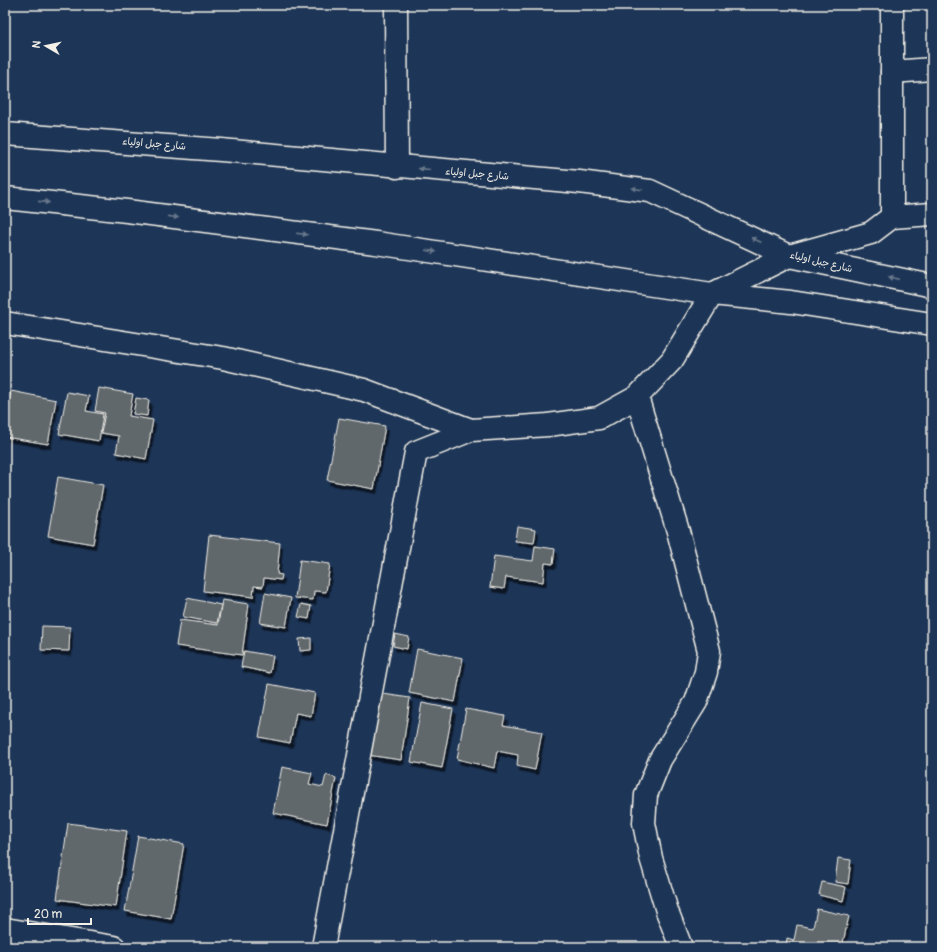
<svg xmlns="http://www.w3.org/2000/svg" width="937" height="952" viewBox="0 0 937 952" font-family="Pangolin,'Playpen Sans Arabic',sans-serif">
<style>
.building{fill:#60676c;stroke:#f4f1e8;filter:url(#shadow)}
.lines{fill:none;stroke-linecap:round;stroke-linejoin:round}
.minor-casing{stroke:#f4f1e8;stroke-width:25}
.highway-casing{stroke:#f4f1e8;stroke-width:25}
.minor{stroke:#1d3557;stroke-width:22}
.highway{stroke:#1d3557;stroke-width:22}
.oneway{fill:#68778a}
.labels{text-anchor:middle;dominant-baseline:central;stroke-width:3.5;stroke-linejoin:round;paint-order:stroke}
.street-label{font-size:10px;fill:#f4f1e8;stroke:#1d3557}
</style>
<defs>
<filter id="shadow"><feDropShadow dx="2.5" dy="4.5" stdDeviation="0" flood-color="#0009"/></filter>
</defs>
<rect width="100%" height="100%" fill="#1d3557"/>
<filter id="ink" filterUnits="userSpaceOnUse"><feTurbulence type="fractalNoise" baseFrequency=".025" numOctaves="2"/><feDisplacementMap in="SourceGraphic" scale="8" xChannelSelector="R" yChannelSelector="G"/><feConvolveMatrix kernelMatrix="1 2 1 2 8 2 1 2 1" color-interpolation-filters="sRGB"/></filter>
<g filter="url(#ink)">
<g class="building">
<path d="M 99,388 L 133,394 L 129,416 L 153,420 L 146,459 L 116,453 L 119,436 L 101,433 L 105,413 L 95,411 Z"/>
<path d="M 11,391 L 56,400 L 48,444 L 5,437 L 5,422 Z"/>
<path d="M 67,392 L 89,396 L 86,411 L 103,414 L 99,441 L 59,434 Z"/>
<path d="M 136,398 L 149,400 L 147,416 L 133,414 Z"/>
<path d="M 339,418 L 385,426 L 374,489 L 327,480 Z"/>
<path d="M 58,477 L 103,485 L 93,544 L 48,536 Z"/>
<path d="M 517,526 L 536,529 L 534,543 L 515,541 Z"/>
<path d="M 209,535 L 280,543 L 277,574 L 282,575 L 281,580 L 264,578 L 263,587 L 254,586 L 253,597 L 203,591 Z"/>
<path d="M 535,546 L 555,549 L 553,564 L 545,563 L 543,582 L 506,577 L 504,589 L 490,587 L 494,556 L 533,561 Z"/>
<path d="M 300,560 L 330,564 L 326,592 L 314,591 L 313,600 L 295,598 Z"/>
<path d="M 265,593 L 291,598 L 286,627 L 260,623 Z"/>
<path d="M 187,598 L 221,605 L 217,623 L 183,617 Z"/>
<path d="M 222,600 L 249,604 L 242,655 L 176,646 L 180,620 L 218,625 Z"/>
<path d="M 301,604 L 311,606 L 309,619 L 298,617 Z"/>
<path d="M 42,626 L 70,627 L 69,651 L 41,650 Z"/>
<path d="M 395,634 L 409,637 L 407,649 L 393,646 Z"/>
<path d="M 311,638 L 311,650 L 300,651 L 299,639 Z"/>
<path d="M 417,649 L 463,658 L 455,702 L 409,693 Z"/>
<path d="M 244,651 L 273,656 L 270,673 L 241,667 Z"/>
<path d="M 269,684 L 315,693 L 311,716 L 296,713 L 290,743 L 259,737 Z"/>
<path d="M 376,693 L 410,698 L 401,760 L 367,755 Z"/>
<path d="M 422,703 L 453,709 L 442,768 L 411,762 Z"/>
<path d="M 466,709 L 505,716 L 503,725 L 542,732 L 535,770 L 517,766 L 518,755 L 497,751 L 494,768 L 457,759 Z"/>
<path d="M 282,767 L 312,773 L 309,784 L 323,787 L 326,775 L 336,778 L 327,824 L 273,813 Z"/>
<path d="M 68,823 L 127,831 L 116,907 L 57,899 Z"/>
<path d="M 138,836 L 184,844 L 171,919 L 125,911 Z"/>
<path d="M 838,858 L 851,860 L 848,884 L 835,882 Z"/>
<path d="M 822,882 L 846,887 L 843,901 L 819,895 Z"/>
<path d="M 817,909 L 849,916 L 842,947 L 786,947 L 787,938 L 794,940 L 797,925 L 813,928 Z"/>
<path d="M 5,932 L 34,937 L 31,947 L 5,947 Z"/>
</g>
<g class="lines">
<g class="minor-casing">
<g id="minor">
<path d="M 396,5 L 397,167"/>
<path d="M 892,72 L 932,69"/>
<path d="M 892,217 L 892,5"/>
<path d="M 5,323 L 223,358 L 364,390 L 471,430"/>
<path d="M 637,397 L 678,531 L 709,651 L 706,672 L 696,702 L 660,760 L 646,795 L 644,823 L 651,858 L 667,911 L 681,947"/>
<path d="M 5,929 L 114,947"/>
<path d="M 323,947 L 416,452 L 471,430 L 548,425 L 599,418 L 637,397 L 672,360 L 712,294 L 789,256 L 871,233 L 892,217 L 932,214"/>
</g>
</g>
<g class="highway-casing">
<g id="highway">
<path d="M 5,134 L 221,150 L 579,182 L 650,191 L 789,256 L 932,286"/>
<path d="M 5,198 L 127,211 L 376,243 L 712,294 L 791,302 L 932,324"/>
</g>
</g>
<use href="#minor" class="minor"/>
<use href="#highway" class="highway"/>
</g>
<defs><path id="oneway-solid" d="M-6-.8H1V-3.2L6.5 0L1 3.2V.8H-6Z"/></defs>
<g class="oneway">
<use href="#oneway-solid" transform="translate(424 169) rotate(-175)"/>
<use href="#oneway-solid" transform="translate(637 189) rotate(-173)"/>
<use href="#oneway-solid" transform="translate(44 202) rotate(6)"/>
<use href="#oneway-solid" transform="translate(173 217) rotate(7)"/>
<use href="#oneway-solid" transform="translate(302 234) rotate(7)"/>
<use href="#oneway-solid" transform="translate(756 240) rotate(-155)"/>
<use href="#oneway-solid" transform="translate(431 251) rotate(8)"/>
<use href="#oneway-solid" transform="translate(894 278) rotate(-167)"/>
</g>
</g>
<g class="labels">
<g class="street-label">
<text transform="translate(154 144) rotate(5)">شارع جبل اولياء</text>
<text transform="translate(477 174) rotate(5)">شارع جبل اولياء</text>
<text transform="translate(821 262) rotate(13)">شارع جبل اولياء</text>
</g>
</g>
<rect width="937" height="952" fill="none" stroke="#1d3557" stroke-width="20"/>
<rect x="10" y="10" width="917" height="932" fill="none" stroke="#f4f1e8" stroke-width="1.5" filter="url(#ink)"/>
<g transform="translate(46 46) rotate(279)" stroke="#1d3557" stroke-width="3" paint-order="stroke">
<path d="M0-3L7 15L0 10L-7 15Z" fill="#f4f1e8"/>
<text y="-6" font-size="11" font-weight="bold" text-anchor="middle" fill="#f4f1e8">N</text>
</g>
<path d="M28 918v6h63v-6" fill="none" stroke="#f4f1e8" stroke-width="2"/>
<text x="34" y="918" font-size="12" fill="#f4f1e8" stroke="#1d3557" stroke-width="3" paint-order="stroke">20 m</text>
</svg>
